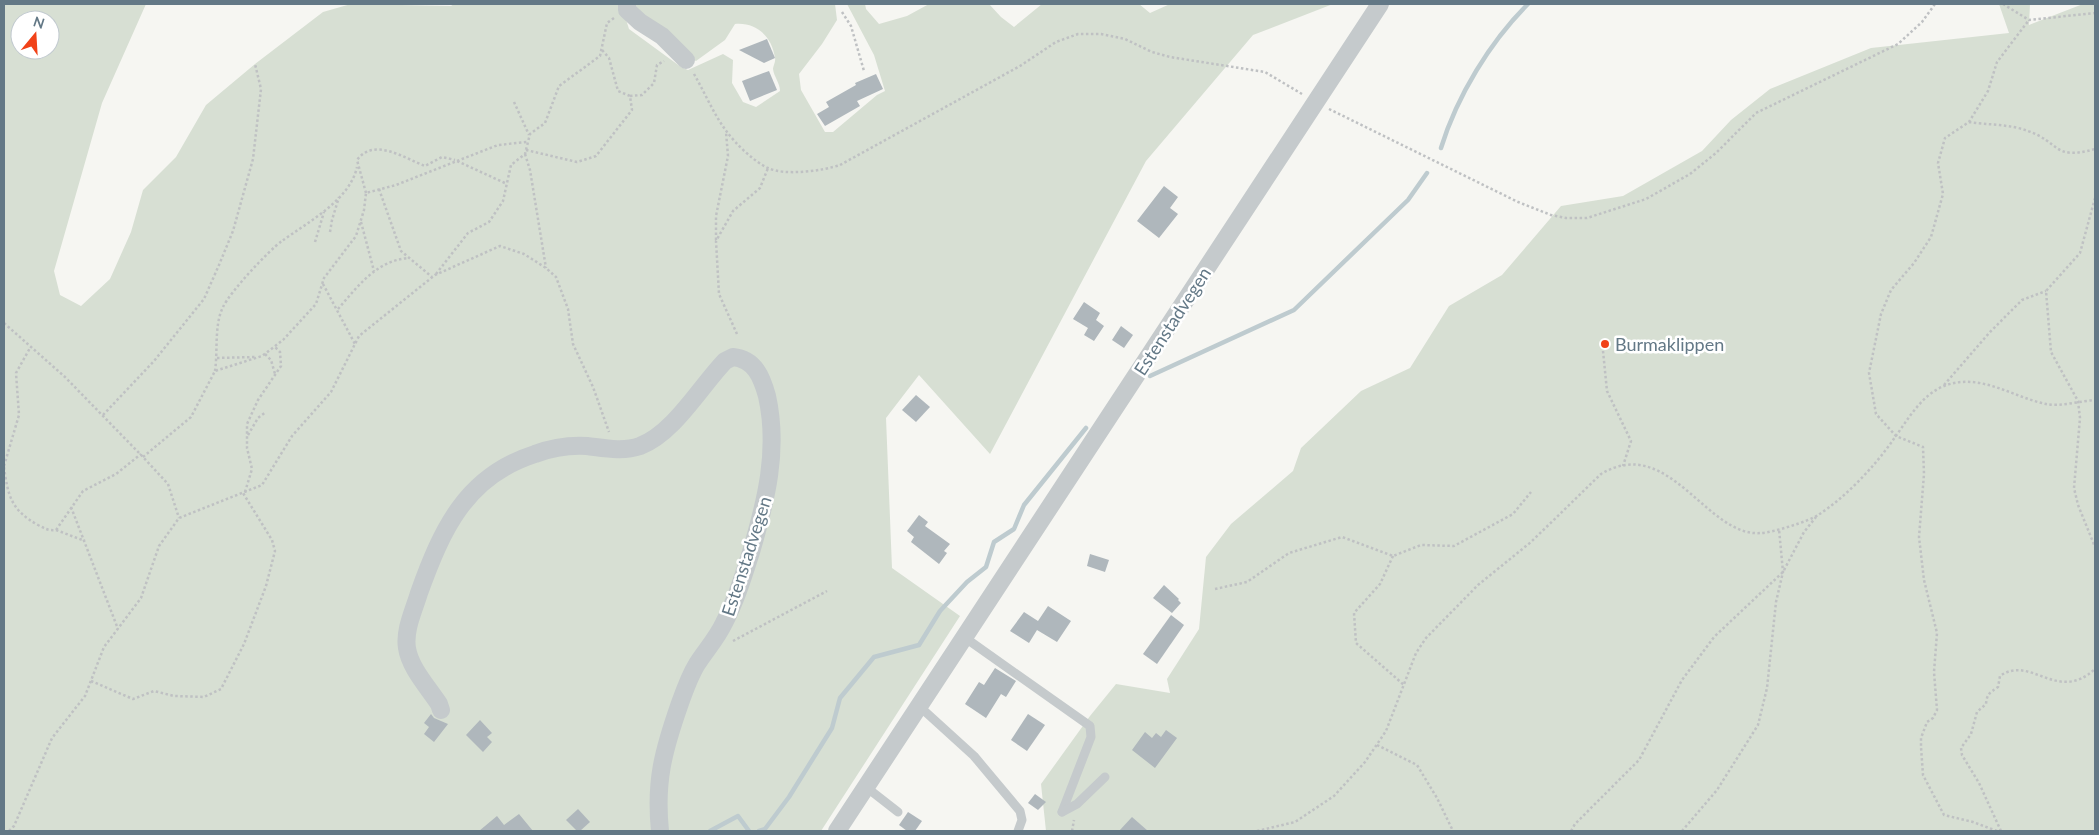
<svg xmlns="http://www.w3.org/2000/svg" width="2099" height="835" viewBox="0 0 2099 835" font-family="Lato,sans-serif">
<style>
.green{fill:#d7dfd3;fill-rule:evenodd}
.lines{fill:none;stroke-linecap:round;stroke-linejoin:round}
.stream{stroke:#becbcf;stroke-width:4.5}
.building{fill:#afb7bc}
.path{stroke:#bfc1c3;stroke-width:2.5;stroke-dasharray:2.5 2.5;stroke-linecap:butt}
.service{stroke:#c5cacc;stroke-width:9}
.minor{stroke:#c5cacc;stroke-width:18}
.poi-dot{fill:#f14218;stroke:#fff;stroke-width:2}
.labels{text-anchor:middle;dominant-baseline:central;stroke-width:5;stroke-linejoin:round;paint-order:stroke}
.street-label{font-size:18px;fill:#637886;stroke:#fff}
.poi-label{font-size:18px;fill:#637886;stroke:#fff;text-anchor:start}
</style>
<rect width="100%" height="100%" fill="#f6f6f2"/>
<g class="green">
<path d="M 4,4 L 146,4 L 102,103 L 54,271 L 60,295 L 81,306 L 110,279 L 131,232 L 143,190 L 176,157 L 206,105 L 255,64 L 323,12 L 351,4 L 451,6 L 454,4 L 621,4 L 629,29 L 681,67 L 688,70 L 723,54 L 733,60 L 732,83 L 743,102 L 756,107 L 780,91 C 780,83 774,77 773,69 C 773,66 776,61 775,58 C 772,36 756,22 735,24 L 725,40 L 696,61 L 687,56 L 631,4 L 835,4 L 837,20 L 822,44 L 799,74 L 801,90 L 825,132 L 833,132 L 877,95 L 885,91 L 874,55 L 847,4 L 865,4 L 866,9 L 879,24 L 907,16 L 929,4 L 989,4 L 1001,17 L 1014,27 L 1042,4 L 1139,4 L 1150,13 L 1170,4 L 1333,4 L 1253,35 L 1146,161 L 990,454 L 919,375 L 886,418 L 892,568 L 960,616 L 821,831 L 4,831 ZM 20,20 L 50,20 L 50,50 L 20,50 Z"/>
<path d="M 1999,4 L 2030,4 L 2029,25 L 2083,4 L 2095,4 L 2095,831 L 1046,831 L 1041,784 L 1090,716 L 1116,684 L 1170,693 L 1167,679 L 1199,629 L 1206,557 L 1231,524 L 1293,471 L 1301,448 L 1361,391 L 1410,368 L 1449,306 L 1502,275 L 1561,206 L 1623,196 L 1702,151 L 1731,120 L 1770,89 L 1871,48 L 2009,33 Z"/>
</g>
<g class="lines">
<g class="stream">
<path d="M 1441,148 C 1457,96 1490,42 1528,4"/>
<path d="M 1150,376 L 1294,310 L 1408,200 L 1427,173"/>
<path d="M 710,831 L 738,816 L 749,831"/>
<path d="M 759,831 L 765,829 L 789,797 L 832,728 L 840,698 L 874,657 L 919,645 L 940,611 L 967,582 L 986,567 L 994,542 L 1014,529 L 1024,505 L 1086,428"/>
</g>
</g>
<g class="building">
<path d="M 767,39 L 775,58 L 764,63 L 739,50 Z"/>
<path d="M 769,71 L 777,90 L 750,101 L 742,81 Z"/>
<path d="M 876,74 L 883,89 L 857,101 L 860,106 L 825,126 L 817,114 L 829,107 L 826,102 L 856,85 L 855,83 Z"/>
<path d="M 1164,186 L 1178,197 L 1170,208 L 1178,214 L 1159,238 L 1137,221 Z"/>
<path d="M 1084,302 L 1100,313 L 1096,320 L 1104,326 L 1094,341 L 1084,335 L 1088,328 L 1073,319 Z"/>
<path d="M 1121,326 L 1133,335 L 1124,348 L 1112,340 Z"/>
<path d="M 916,395 L 930,407 L 916,422 L 902,410 Z"/>
<path d="M 919,515 L 928,522 L 925,526 L 950,544 L 944,551 L 947,553 L 939,564 L 911,542 L 914,537 L 907,531 Z"/>
<path d="M 1090,554 L 1109,560 L 1105,572 L 1087,566 Z"/>
<path d="M 1164,585 L 1179,599 L 1178,600 L 1181,603 L 1172,613 L 1153,598 Z"/>
<path d="M 1048,606 L 1071,621 L 1057,642 L 1037,630 L 1029,643 L 1010,631 L 1024,612 L 1038,621 Z"/>
<path d="M 1171,615 L 1184,625 L 1157,664 L 1143,654 Z"/>
<path d="M 995,668 L 1016,681 L 1006,697 L 1001,694 L 986,718 L 965,704 L 979,682 L 984,685 Z"/>
<path d="M 431,714 L 434,718 L 448,724 L 434,742 L 424,734 L 429,727 L 424,723 Z"/>
<path d="M 1028,714 L 1045,725 L 1027,751 L 1011,740 Z"/>
<path d="M 480,720 L 492,733 L 487,737 L 492,742 L 483,752 L 466,735 Z"/>
<path d="M 1166,730 L 1177,738 L 1155,768 L 1132,750 L 1145,732 L 1152,738 L 1156,733 L 1161,737 Z"/>
<path d="M 1035,794 L 1046,802 L 1038,810 L 1028,803 Z"/>
<path d="M 578,809 L 590,822 L 580,831 L 577,831 L 566,820 Z"/>
<path d="M 908,812 L 922,821 L 915,831 L 907,831 L 899,825 Z"/>
<path d="M 519,814 L 533,831 L 479,831 L 497,816 L 504,825 Z"/>
<path d="M 1132,817 L 1148,831 L 1119,831 Z"/>
</g>
<g class="lines">
<g class="path">
<path d="M 2003,4 L 2029,20 L 2095,13"/>
<path d="M 842,12 L 851,26 L 864,71"/>
<path d="M 694,74 C 705,93 714,115 727,132 C 736,144 753,161 768,168 C 785,176 822,171 840,165 L 1020,66 L 1056,42 L 1078,34 L 1101,34 L 1125,39 L 1152,52 L 1170,57 L 1265,72 L 1302,94"/>
<path d="M 630,96 L 642,95 L 654,83 L 657,65 L 664,61"/>
<path d="M 514,102 L 529,135"/>
<path d="M 1329,109 L 1518,202 L 1551,215 L 1566,218 L 1587,218 L 1646,199 L 1690,174 L 1716,153 L 1756,113 L 1898,44 L 1922,22 L 1935,4"/>
<path d="M 1969,122 C 1987,125 2010,124 2028,131 C 2060,142 2053,161 2095,149"/>
<path d="M 526,150 L 577,162 L 596,156 L 632,110 L 630,96 L 618,91 L 609,58 L 602,50"/>
<path d="M 525,154 L 530,170 L 546,268"/>
<path d="M 457,161 L 498,145 L 527,142"/>
<path d="M 379,189 L 401,251 L 432,277"/>
<path d="M 366,193 L 357,160 C 374,137 404,158 425,166 L 442,157 L 455,160"/>
<path d="M 2095,198 L 2080,253 L 2046,291 L 2051,352 L 2078,401 L 2080,418 L 2074,488 L 2078,505 L 2095,547"/>
<path d="M 361,222 L 374,271"/>
<path d="M 330,232 L 332,220 L 339,197"/>
<path d="M 716,240 L 716,216 L 728,156 L 726,132"/>
<path d="M 315,242 L 324,212"/>
<path d="M 436,274 L 468,233 L 489,222 L 503,201 L 511,165 L 525,154 L 530,134 L 545,123 L 559,86 L 600,56 L 607,23 L 614,18"/>
<path d="M 323,284 L 355,344"/>
<path d="M 338,309 C 358,286 377,260 409,258"/>
<path d="M 4,323 L 65,377 L 143,457 L 168,484 L 179,518"/>
<path d="M 737,334 L 719,294 L 716,241 L 733,211 L 760,188 L 768,168"/>
<path d="M 1603,351 L 1607,391 L 1631,441 L 1623,466"/>
<path d="M 265,354 L 271,360 L 275,374"/>
<path d="M 217,358 L 255,357"/>
<path d="M 215,371 C 218,351 214,325 223,307 C 230,292 269,250 282,241 C 308,222 350,200 357,167"/>
<path d="M 1944,385 L 1990,332 L 2022,300 L 2046,291"/>
<path d="M 103,415 L 154,361 L 204,299 L 219,265 L 233,231 L 253,159 L 261,89 L 255,64"/>
<path d="M 248,435 L 258,418 L 266,412"/>
<path d="M 143,457 L 191,417 L 215,371 L 262,356 L 283,340 L 316,304 L 324,278 L 356,236 L 364,210 L 366,193 L 396,185 L 457,161 L 507,184"/>
<path d="M 4,466 L 19,415 L 16,373 L 30,348"/>
<path d="M 4,467 C 8,496 11,510 38,525 C 44,528 48,531 56,530 L 83,491 L 116,474 L 141,454"/>
<path d="M 245,492 L 252,469 L 247,448 L 247,424 L 258,400 L 281,366 L 280,352 L 275,347"/>
<path d="M 71,507 L 118,629"/>
<path d="M 56,530 L 85,541"/>
<path d="M 1393,556 L 1380,584 L 1354,613 L 1356,643 L 1404,685"/>
<path d="M 1215,589 L 1247,582 L 1289,553 L 1342,537 L 1393,556 L 1421,545 L 1454,546 L 1513,514 L 1531,492"/>
<path d="M 733,641 L 827,591"/>
<path d="M 91,681 L 133,699 L 154,691 L 174,696 L 204,697 L 221,689 L 244,644 L 266,586 L 275,551 L 272,540 L 243,493"/>
<path d="M 1377,745 L 1417,765 L 1437,798 L 1453,831"/>
<path d="M 9,831 L 14,826 L 52,738 L 85,696 L 104,647 L 141,598 L 159,546 L 179,518 L 262,485 L 292,436 L 331,392 L 359,336 L 435,275 L 500,246 L 524,254 L 546,268 L 556,277 L 568,309 L 573,344 L 593,387 L 609,432"/>
<path d="M 1072,831 L 1074,820"/>
<path d="M 1257,831 L 1295,822 L 1334,796 L 1365,762 L 1386,731 L 1416,653 L 1426,638 L 1478,585 L 1531,542 L 1601,474 C 1669,433 1707,538 1761,533 C 1771,533 1810,521 1818,515 C 1845,498 1875,466 1893,440 C 1907,421 1921,395 1944,386 C 1980,372 2012,397 2046,404 C 2060,407 2080,401 2095,400"/>
<path d="M 1571,831 L 1575,824 L 1639,760 L 1682,680 L 1714,637 L 1783,572 L 1804,532 L 1816,517"/>
<path d="M 1682,831 L 1717,790 L 1758,725 L 1767,688 L 1776,602 L 1783,572 L 1779,529"/>
<path d="M 1997,831 L 1973,822 L 1944,815 L 1923,775 L 1921,747 L 1921,738 L 1927,722 L 1933,718 L 1937,710 L 1934,672 L 1937,633 L 1924,580 L 1919,537 L 1924,474 L 1923,447 L 1896,436 L 1876,414 L 1869,373 L 1881,314 L 1891,290 L 1914,263 L 1931,237 L 1943,194 L 1938,163 L 1945,138 L 1969,122 L 1988,91 L 1997,62 L 2029,20"/>
<path d="M 2001,831 L 1979,783 L 1962,755 L 1961,748 L 1971,734 L 1977,712 L 1986,704 C 1987,693 1990,693 1998,687 L 2000,676 C 2031,654 2057,704 2095,669"/>
</g>
<g class="service">
<path d="M 964,637 L 1090,726 L 1091,737 L 1062,812"/>
<path d="M 919,706 L 974,756 L 1020,811 L 1022,820 L 1018,831"/>
<path d="M 866,787 L 898,812"/>
<path d="M 1062,812 L 1077,804 L 1105,777"/>
</g>
<g class="minor">
<path d="M 627,4 L 627,10 L 640,22 L 662,36 L 686,60"/>
<path d="M 441,710 L 439,704 C 428,687 410,668 407,648 C 404,630 414,610 419,593 C 442,529 466,476 535,454 C 551,448 570,445 587,446 C 604,448 623,452 640,446 C 674,433 700,387 725,361 L 733,357 C 755,359 762,378 767,396 C 779,450 766,501 751,552 C 743,577 736,600 724,623 C 717,638 706,650 697,664 C 689,677 684,692 679,706 C 663,752 655,782 660,831"/>
<path d="M 837,831 L 1380,4"/>
</g>
</g>
<circle class="poi-dot" cx="1605" cy="344" r="5"/>
<g class="labels">
<g class="street-label">
<text transform="translate(1172 321) rotate(-57)">Estenstadvegen</text>
<text transform="translate(746 556) rotate(-72)">Estenstadvegen</text>
</g>
<g class="poi-label">
<text x="1615" y="344">Burmaklippen</text>
</g>
</g>
<rect width="2099" height="835" fill="none" stroke="#637886" stroke-width="10"/>
<g transform="translate(35 35) rotate(18)"><circle r="24" fill="#ffffff" stroke="#c1c9cf"/>
<path d="M0-4L9 19L0 12L-9 19Z" fill="#f14218"/>
<text y="-8" font-size="14" font-weight="bold" text-anchor="middle" fill="#637886">N</text>
</g>
</svg>
